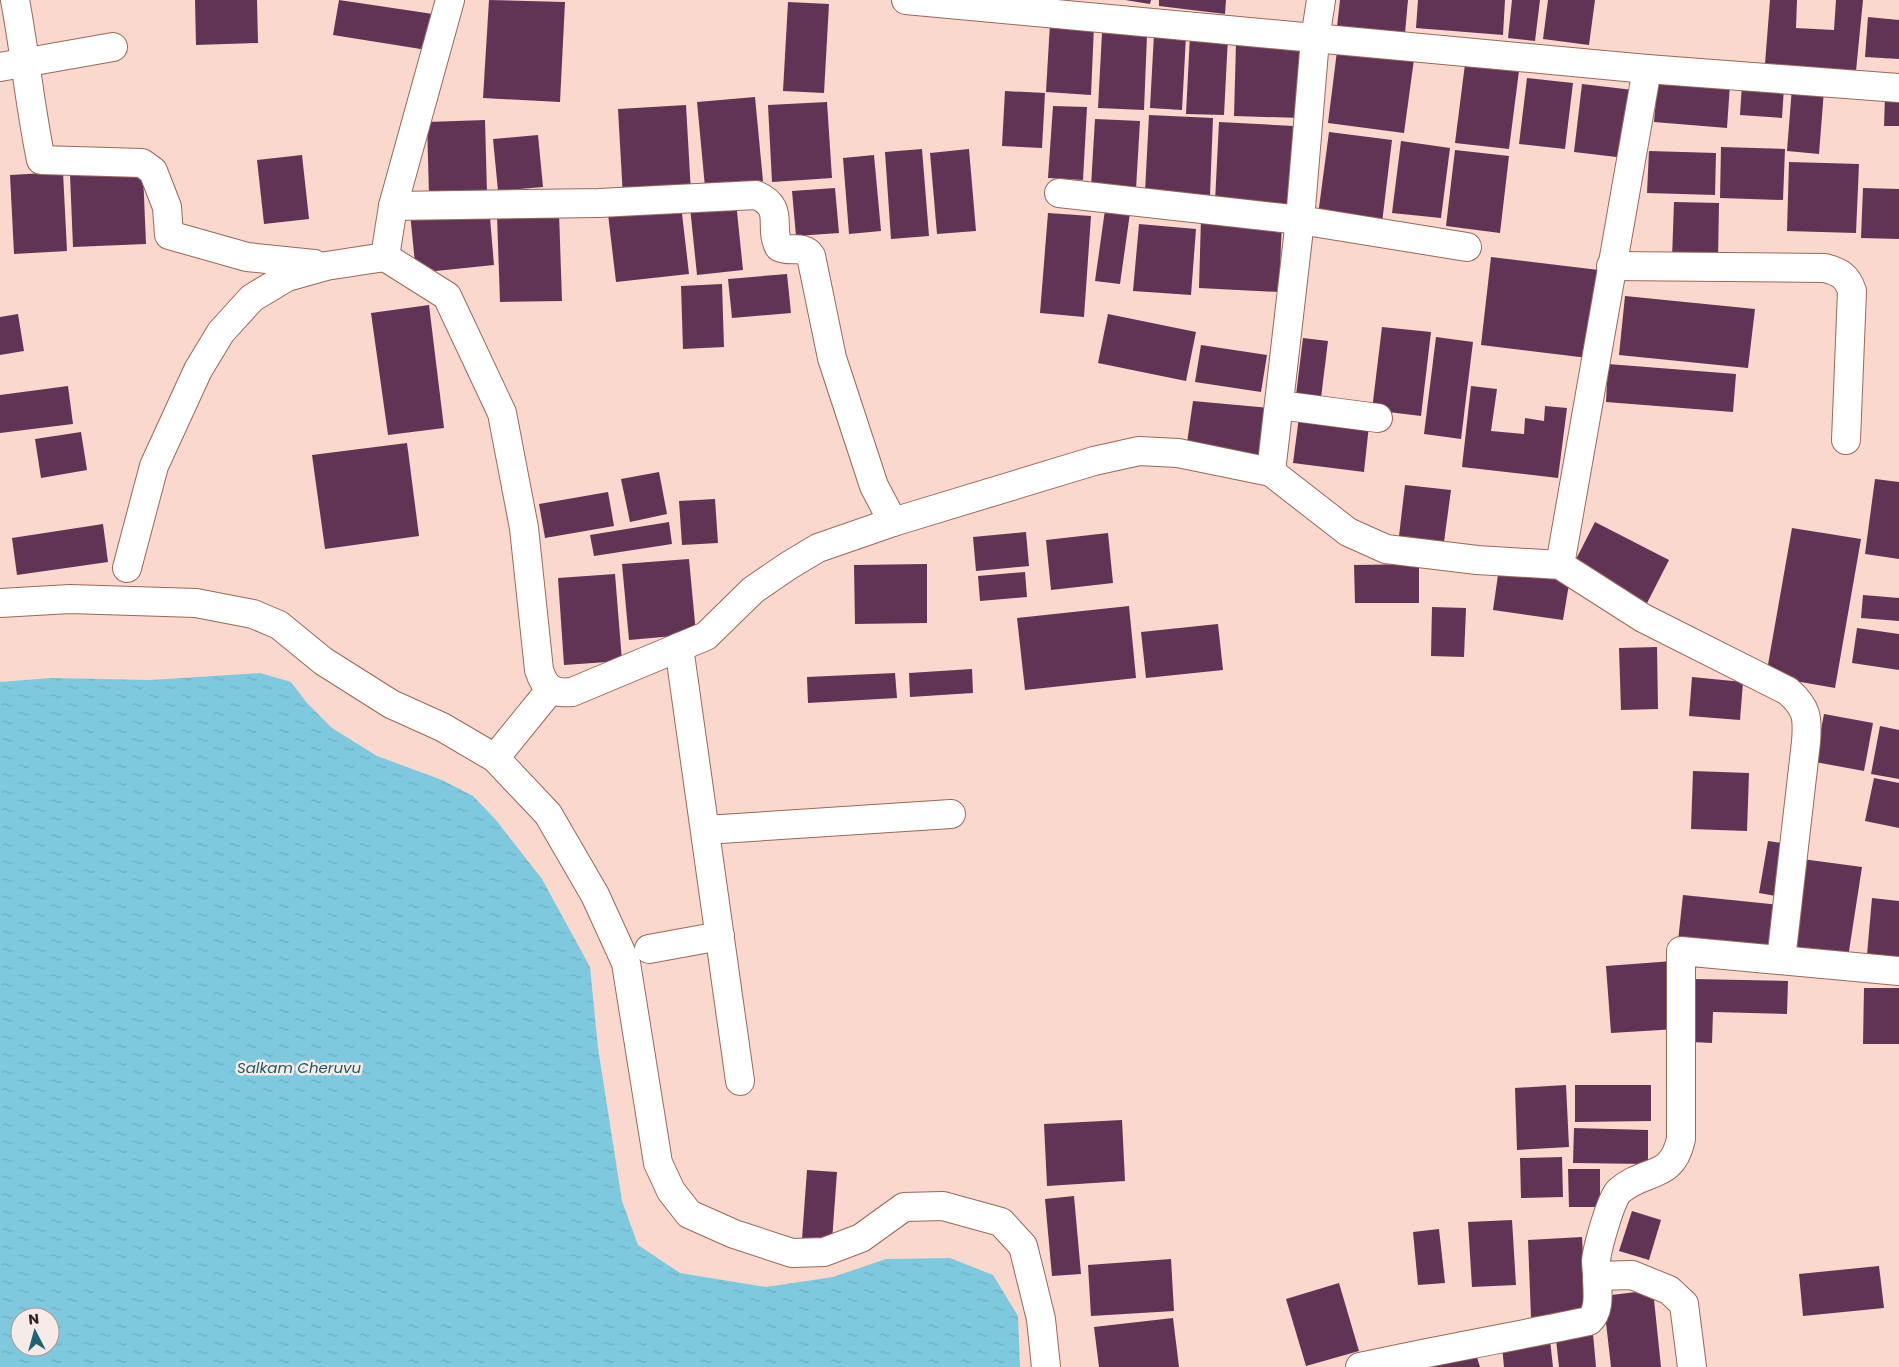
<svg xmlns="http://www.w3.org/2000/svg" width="1899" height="1367" viewBox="0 0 1899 1367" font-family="Poppins,sans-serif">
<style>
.water{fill:url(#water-ripples);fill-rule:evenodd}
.building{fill:#613455}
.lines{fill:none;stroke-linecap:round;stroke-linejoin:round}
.minor-casing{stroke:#9a6859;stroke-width:30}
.minor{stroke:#fff;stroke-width:28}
.labels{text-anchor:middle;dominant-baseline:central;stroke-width:5;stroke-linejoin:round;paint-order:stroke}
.water-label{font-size:15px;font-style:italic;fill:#1a5868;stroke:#f7ebe7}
</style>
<defs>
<pattern id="water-ripples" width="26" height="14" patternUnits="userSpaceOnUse" patternTransform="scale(1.25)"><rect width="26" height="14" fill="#7ec9de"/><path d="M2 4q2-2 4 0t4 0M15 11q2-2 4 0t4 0" fill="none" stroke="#6eacbe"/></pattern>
</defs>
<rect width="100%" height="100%" fill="#fad8cd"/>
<path class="water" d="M 260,673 L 291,682 L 307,703 L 332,728 L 377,756 L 442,780 L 473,796 L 496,820 L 542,879 L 590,967 L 598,1048 L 622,1201 L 638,1245 L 680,1273 L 766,1287 L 833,1277 L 886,1259 L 950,1258 L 993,1275 L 1018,1316 L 1020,1367 L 0,1367 L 0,682 L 51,678 L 151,680 ZM 20,1317 L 50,1317 L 50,1347 L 20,1347 Z"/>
<g class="building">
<path d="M 195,0 L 257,0 L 258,43 L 196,45 Z"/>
<path d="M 339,0 L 433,14 L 427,50 L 333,35 Z"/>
<path d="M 489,0 L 565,2 L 560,102 L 483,98 Z"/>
<path d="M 1125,0 L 1151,0 L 1150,4 Z"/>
<path d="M 1159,0 L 1226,0 L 1225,14 L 1159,6 Z"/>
<path d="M 1340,0 L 1408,0 L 1405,33 L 1337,27 Z"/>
<path d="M 1418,0 L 1505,0 L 1503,35 L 1416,28 Z"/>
<path d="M 1512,0 L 1540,0 L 1535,41 L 1508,38 Z"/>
<path d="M 1548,0 L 1595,0 L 1589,45 L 1543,39 Z"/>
<path d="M 1770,0 L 1797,0 L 1796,28 L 1834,30 L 1836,0 L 1863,0 L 1856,71 L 1765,64 Z"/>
<path d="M 788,2 L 829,4 L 824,93 L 783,91 Z"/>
<path d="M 1868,17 L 1899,20 L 1899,59 L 1865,57 Z"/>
<path d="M 1050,23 L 1094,26 L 1091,95 L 1046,92 Z"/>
<path d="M 1102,33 L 1147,35 L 1144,110 L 1098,108 Z"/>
<path d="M 1154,34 L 1186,36 L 1182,110 L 1150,108 Z"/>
<path d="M 1190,35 L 1228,37 L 1224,115 L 1186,114 Z"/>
<path d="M 1236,43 L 1302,45 L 1301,118 L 1234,116 Z"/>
<path d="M 1338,43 L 1415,52 L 1404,133 L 1328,123 Z"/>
<path d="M 1466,56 L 1520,63 L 1509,149 L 1455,143 Z"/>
<path d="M 1527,78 L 1573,83 L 1565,149 L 1519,144 Z"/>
<path d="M 1658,79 L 1730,84 L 1727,128 L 1654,122 Z"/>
<path d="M 1582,84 L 1633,90 L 1625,158 L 1574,152 Z"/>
<path d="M 1742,84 L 1784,87 L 1782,118 L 1740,115 Z"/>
<path d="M 1792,87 L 1824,90 L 1819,154 L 1787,151 Z"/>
<path d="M 1005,91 L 1045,93 L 1042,148 L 1002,146 Z"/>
<path d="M 1885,96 L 1899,96 L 1899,126 L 1884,126 Z"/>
<path d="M 755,97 L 763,181 L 705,187 L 697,102 Z"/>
<path d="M 827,102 L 832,178 L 772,182 L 768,105 Z"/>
<path d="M 686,105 L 691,193 L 623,197 L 618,109 Z"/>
<path d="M 1053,106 L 1087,107 L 1083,180 L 1048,178 Z"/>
<path d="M 1149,115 L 1213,118 L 1210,195 L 1145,192 Z"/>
<path d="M 1095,119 L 1140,121 L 1136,189 L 1091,186 Z"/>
<path d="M 485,120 L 487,193 L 429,195 L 427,122 Z"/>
<path d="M 1219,122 L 1293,126 L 1289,205 L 1215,202 Z"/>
<path d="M 1329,132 L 1392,140 L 1382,223 L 1318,215 Z"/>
<path d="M 538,135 L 543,187 L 498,191 L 493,139 Z"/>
<path d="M 1401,141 L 1450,148 L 1441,218 L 1392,213 Z"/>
<path d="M 1721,147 L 1785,149 L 1783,200 L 1720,198 Z"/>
<path d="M 922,149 L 929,236 L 891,239 L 885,152 Z"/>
<path d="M 969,149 L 976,231 L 937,234 L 930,153 Z"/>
<path d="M 1455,150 L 1509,156 L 1500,233 L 1446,226 Z"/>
<path d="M 1649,151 L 1716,153 L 1715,195 L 1647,193 Z"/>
<path d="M 302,155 L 309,219 L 264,224 L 257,160 Z"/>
<path d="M 874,155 L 881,231 L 849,234 L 843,158 Z"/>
<path d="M 1789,162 L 1859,164 L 1856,233 L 1787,231 Z"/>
<path d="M 63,172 L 67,251 L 14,254 L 10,175 Z"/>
<path d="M 143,173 L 146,244 L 73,247 L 70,175 Z"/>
<path d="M 835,188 L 839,233 L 796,236 L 792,191 Z"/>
<path d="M 1863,188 L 1899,189 L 1899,239 L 1861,238 Z"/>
<path d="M 736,202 L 743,270 L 697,275 L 690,207 Z"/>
<path d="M 1674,202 L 1719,203 L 1718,260 L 1672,259 Z"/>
<path d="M 681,205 L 689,274 L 616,282 L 608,214 Z"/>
<path d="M 489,206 L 494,265 L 416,273 L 410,213 Z"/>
<path d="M 1105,210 L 1130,213 L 1120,284 L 1095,281 Z"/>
<path d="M 559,212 L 562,301 L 500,302 L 497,215 Z"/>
<path d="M 1048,213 L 1091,216 L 1084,317 L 1040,313 Z"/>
<path d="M 1201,218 L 1282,222 L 1279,292 L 1199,288 Z"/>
<path d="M 1139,224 L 1196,229 L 1191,295 L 1133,291 Z"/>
<path d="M 1491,257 L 1599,270 L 1588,358 L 1481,345 Z"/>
<path d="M 787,274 L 791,313 L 732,318 L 728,279 Z"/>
<path d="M 722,284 L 724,347 L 683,349 L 681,286 Z"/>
<path d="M 1625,296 L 1755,309 L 1748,368 L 1619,355 Z"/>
<path d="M 429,305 L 444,428 L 388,435 L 371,313 Z"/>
<path d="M 18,314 L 24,351 L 0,355 L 0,317 Z"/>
<path d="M 1108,314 L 1196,332 L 1186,381 L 1098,363 Z"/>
<path d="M 1382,327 L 1431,332 L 1421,416 L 1372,410 Z"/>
<path d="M 1436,337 L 1473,342 L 1461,439 L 1424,434 Z"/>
<path d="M 1303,338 L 1328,341 L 1321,398 L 1296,395 Z"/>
<path d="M 1201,345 L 1267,355 L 1261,392 L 1195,382 Z"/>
<path d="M 1608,364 L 1736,374 L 1733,412 L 1606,402 Z"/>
<path d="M 68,386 L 73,424 L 0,433 L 0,395 Z"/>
<path d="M 1471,386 L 1497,389 L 1491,431 L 1524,434 L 1525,418 L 1544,421 L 1545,406 L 1567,408 L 1558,478 L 1462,467 Z"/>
<path d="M 1193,401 L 1270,408 L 1266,463 L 1187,443 Z"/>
<path d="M 1299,417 L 1369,425 L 1364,472 L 1293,463 Z"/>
<path d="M 81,432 L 87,470 L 41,478 L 35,439 Z"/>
<path d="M 407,443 L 419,536 L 325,549 L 312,455 Z"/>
<path d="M 659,472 L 667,514 L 630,522 L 621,479 Z"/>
<path d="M 1875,479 L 1899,482 L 1899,559 L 1865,554 Z"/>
<path d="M 1405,485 L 1451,490 L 1444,542 L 1399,536 Z"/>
<path d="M 608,492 L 614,526 L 545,538 L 539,504 Z"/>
<path d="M 715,499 L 718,543 L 682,545 L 679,501 Z"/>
<path d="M 669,522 L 672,544 L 594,556 L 590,535 Z"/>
<path d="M 1595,522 L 1669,560 L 1645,607 L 1571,569 Z"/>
<path d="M 103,524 L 108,562 L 17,575 L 12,538 Z"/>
<path d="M 1792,528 L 1861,539 L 1835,688 L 1766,676 Z"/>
<path d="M 1026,532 L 1029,566 L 976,571 L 973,537 Z"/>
<path d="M 1108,533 L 1113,583 L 1051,590 L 1046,540 Z"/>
<path d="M 689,559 L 696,634 L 629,640 L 622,564 Z"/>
<path d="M 927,564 L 927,623 L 855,624 L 854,565 Z"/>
<path d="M 1419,564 L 1419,603 L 1355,603 L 1354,565 Z"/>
<path d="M 1499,568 L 1570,578 L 1563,620 L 1493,610 Z"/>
<path d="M 1025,572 L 1027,597 L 980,601 L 978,576 Z"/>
<path d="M 615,574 L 622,661 L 564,665 L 558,578 Z"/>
<path d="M 1863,595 L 1899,598 L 1899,621 L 1861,618 Z"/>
<path d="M 1129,606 L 1136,678 L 1025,690 L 1017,618 Z"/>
<path d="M 1432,607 L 1466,608 L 1464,657 L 1431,656 Z"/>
<path d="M 1218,624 L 1223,670 L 1146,678 L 1141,632 Z"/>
<path d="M 1857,628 L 1899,634 L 1899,670 L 1852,663 Z"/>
<path d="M 1657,647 L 1658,709 L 1621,710 L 1619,648 Z"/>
<path d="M 972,669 L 973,693 L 910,697 L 909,673 Z"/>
<path d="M 895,673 L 897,698 L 808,703 L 807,677 Z"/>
<path d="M 1692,677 L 1743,682 L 1740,720 L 1689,716 Z"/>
<path d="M 1824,714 L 1873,723 L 1864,771 L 1815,762 Z"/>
<path d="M 1880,726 L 1899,730 L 1899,779 L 1871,774 Z"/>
<path d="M 1693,771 L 1749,773 L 1747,831 L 1691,829 Z"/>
<path d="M 1874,778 L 1899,783 L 1899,828 L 1865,821 Z"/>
<path d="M 1768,841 L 1790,844 L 1782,897 L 1759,893 Z"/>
<path d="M 1802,859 L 1862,867 L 1847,964 L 1787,955 Z"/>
<path d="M 1683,895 L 1780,905 L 1775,952 L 1678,941 Z"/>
<path d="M 1872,898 L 1899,901 L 1899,969 L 1866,966 Z"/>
<path d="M 1673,961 L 1677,1029 L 1611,1033 L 1606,966 Z"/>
<path d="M 1694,979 L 1788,981 L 1787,1014 L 1713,1012 L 1712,1043 L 1692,1042 Z"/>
<path d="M 1864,988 L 1899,988 L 1899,1044 L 1863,1044 Z"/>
<path d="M 1566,1085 L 1569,1147 L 1517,1150 L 1515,1088 Z"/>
<path d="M 1575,1085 L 1651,1085 L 1651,1121 L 1575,1122 Z"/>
<path d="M 1122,1120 L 1125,1181 L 1047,1186 L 1044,1124 Z"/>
<path d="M 1574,1128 L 1648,1130 L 1648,1164 L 1573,1163 Z"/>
<path d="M 1562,1157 L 1563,1197 L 1521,1198 L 1520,1158 Z"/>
<path d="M 1568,1169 L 1600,1169 L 1600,1207 L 1569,1207 Z"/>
<path d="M 807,1170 L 837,1172 L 832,1241 L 802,1239 Z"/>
<path d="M 1074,1196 L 1081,1274 L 1052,1276 L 1045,1199 Z"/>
<path d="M 1632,1211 L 1661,1220 L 1649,1260 L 1619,1251 Z"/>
<path d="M 1512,1220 L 1516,1285 L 1472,1287 L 1468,1222 Z"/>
<path d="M 1439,1229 L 1445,1283 L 1418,1285 L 1413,1232 Z"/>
<path d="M 1582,1237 L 1586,1315 L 1531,1317 L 1528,1240 Z"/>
<path d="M 1171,1259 L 1174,1311 L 1091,1316 L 1088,1265 Z"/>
<path d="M 1879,1266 L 1884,1308 L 1803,1316 L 1799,1274 Z"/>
<path d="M 1339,1283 L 1359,1351 L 1306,1366 L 1286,1299 Z"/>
<path d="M 1653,1290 L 1661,1367 L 1611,1367 L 1603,1296 Z"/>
<path d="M 1173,1318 L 1179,1367 L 1099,1367 L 1094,1327 Z"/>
<path d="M 1593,1334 L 1596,1367 L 1559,1367 L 1556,1339 Z"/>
<path d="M 1550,1340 L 1553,1367 L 1504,1367 L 1502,1346 Z"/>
<path d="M 1476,1354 L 1480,1367 L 1428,1367 L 1428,1366 Z"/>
</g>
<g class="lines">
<g class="minor-casing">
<g id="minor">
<path d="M 15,0 C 25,53 30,107 41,160 L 142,163 L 153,171 L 167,207 L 169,235 L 247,257 L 314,264"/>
<path d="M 906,0 L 1647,69 L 1899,88"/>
<path d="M 0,67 L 113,47"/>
<path d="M 1059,193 L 1300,220 L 1467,247"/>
<path d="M 393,206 L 599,203 L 756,195 C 786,208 768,226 779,247 C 790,253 803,244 811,256 L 832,358 L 874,486 L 893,522 L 1094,461 L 1139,451 L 1178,453 L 1271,472 L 1348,532 L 1386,549 L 1477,560 L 1560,565 L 1643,618 L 1788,691 C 1807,708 1808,717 1806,742 L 1781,960"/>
<path d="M 385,257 L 393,206 L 450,0"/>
<path d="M 1611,266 L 1825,268 C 1840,272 1847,276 1852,291 L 1846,440"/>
<path d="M 1279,405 L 1378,418"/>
<path d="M 1271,472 L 1300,220 L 1315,39 L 1321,0"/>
<path d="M 1560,565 L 1647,69"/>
<path d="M 127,568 L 154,466 L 198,370 L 221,332 L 252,298 L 287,277 L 326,266 L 385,257 L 447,296 L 502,413 L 524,528 L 539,670 C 545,688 552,694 572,692 L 706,636 L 753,590 L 788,566 L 818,548 L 893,522"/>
<path d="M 0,603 L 70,599 L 196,603 L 253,614 L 279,625 L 323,661 L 391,704 L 442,727 L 495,758"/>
<path d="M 679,647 L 740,1081"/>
<path d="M 551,689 L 495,758 L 548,814 L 595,895 L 626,963 L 658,1163 L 671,1191 L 689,1214 L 734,1234 L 792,1253 L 824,1252 L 861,1238 L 904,1207 L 943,1206 L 1001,1222 L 1023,1246 L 1041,1319 L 1046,1367"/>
<path d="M 705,830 L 951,814"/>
<path d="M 649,949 L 720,936"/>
<path d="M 1360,1367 C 1436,1350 1513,1337 1589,1321 C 1601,1310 1597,1291 1597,1276"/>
<path d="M 1692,1367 L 1684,1304 L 1669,1290 L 1632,1275 L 1597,1276 C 1597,1271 1596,1266 1596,1261 C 1597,1249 1611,1198 1619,1191 C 1645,1168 1672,1181 1681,1139 L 1681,951 L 1899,971"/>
</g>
</g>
<use href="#minor" class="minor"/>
</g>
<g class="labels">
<g class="water-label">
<text x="299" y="1067">Salkam Cheruvu</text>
</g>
</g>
<g transform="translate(35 1332) rotate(354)"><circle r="24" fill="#f7ebe7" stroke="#aa9a95"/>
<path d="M0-4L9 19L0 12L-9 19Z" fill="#1e6475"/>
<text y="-8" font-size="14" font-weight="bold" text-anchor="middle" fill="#36211b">N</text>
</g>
</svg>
